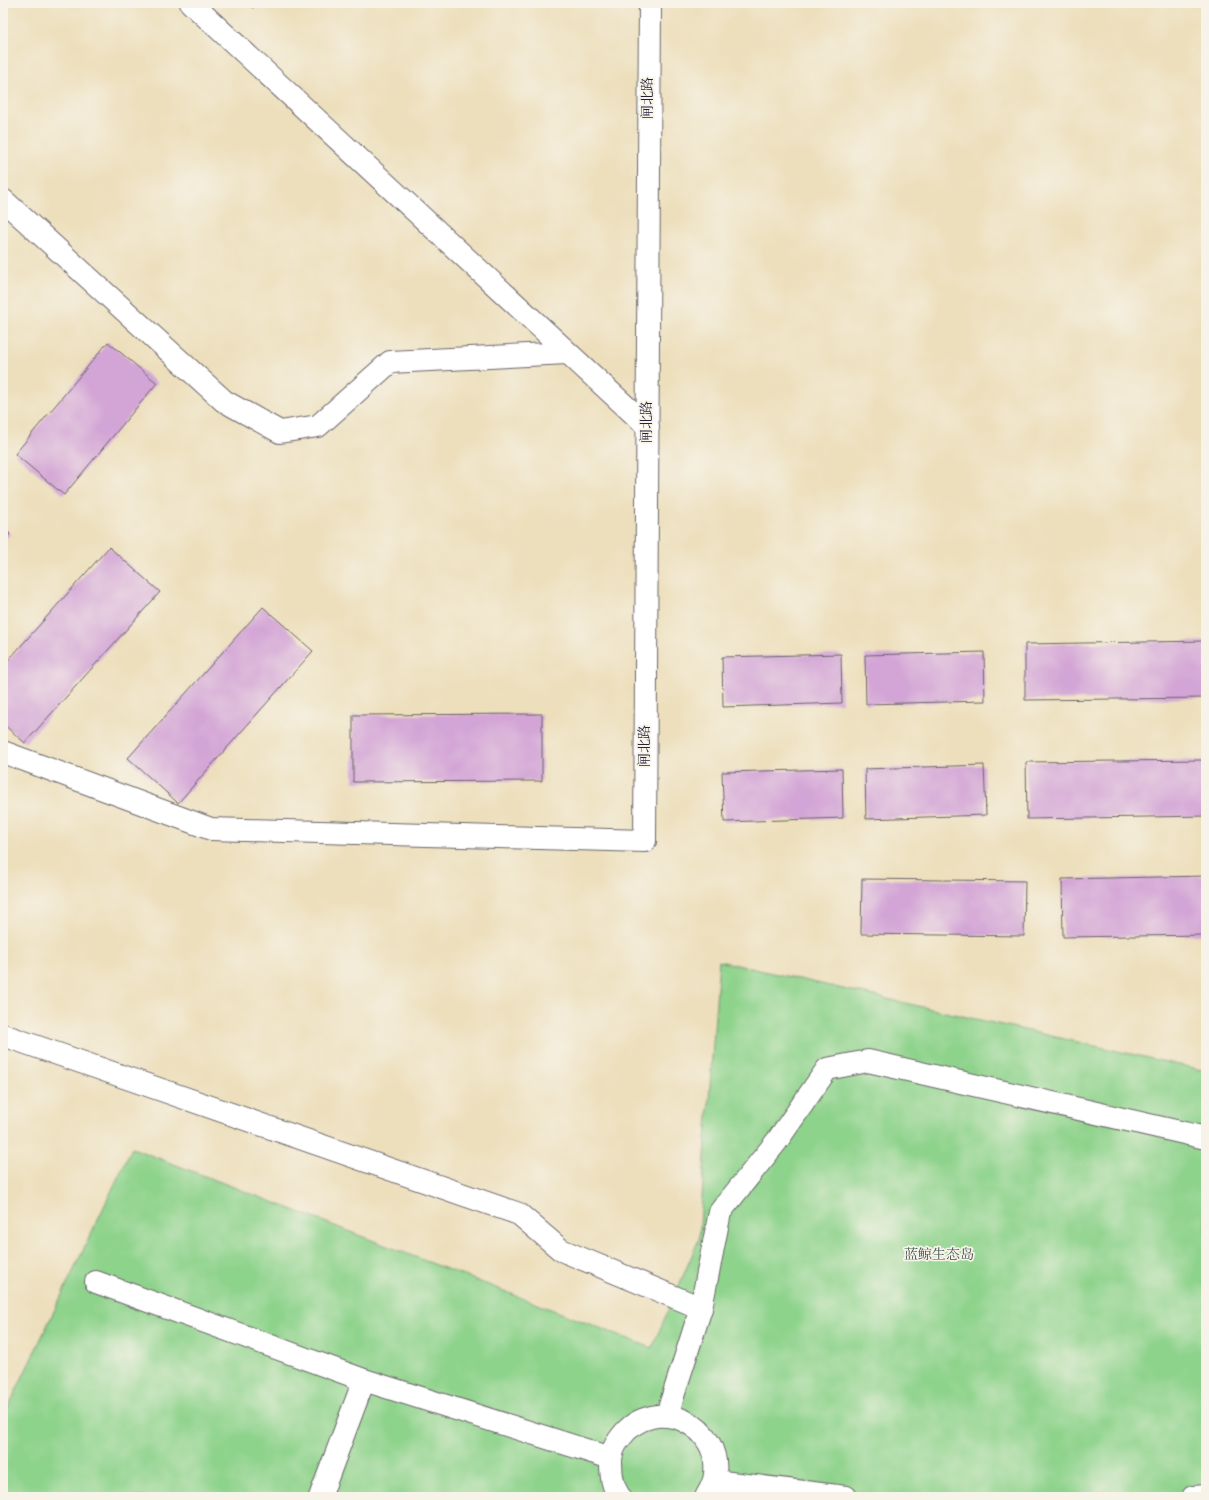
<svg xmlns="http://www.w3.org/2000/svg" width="1209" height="1500" viewBox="0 0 1209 1500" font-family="'Sorts Mill Goudy','Noto Serif SC',serif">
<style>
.green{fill:#8ed38c;stroke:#587a64}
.building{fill:#d3a5d6}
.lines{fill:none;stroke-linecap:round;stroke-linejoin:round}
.minor-casing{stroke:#696468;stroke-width:24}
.minor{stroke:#fff;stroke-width:22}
.labels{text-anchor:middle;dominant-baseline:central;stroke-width:3.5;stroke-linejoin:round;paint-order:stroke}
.street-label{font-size:14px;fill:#22223b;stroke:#f7f3e8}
.park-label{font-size:14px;fill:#425753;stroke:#f7f3e8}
</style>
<rect width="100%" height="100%" fill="#f7f3e8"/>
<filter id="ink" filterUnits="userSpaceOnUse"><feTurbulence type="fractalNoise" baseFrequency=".025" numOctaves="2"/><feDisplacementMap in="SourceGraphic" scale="8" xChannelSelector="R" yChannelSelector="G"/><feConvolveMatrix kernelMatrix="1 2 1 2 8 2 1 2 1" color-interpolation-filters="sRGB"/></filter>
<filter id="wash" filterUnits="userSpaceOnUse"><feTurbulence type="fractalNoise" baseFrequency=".012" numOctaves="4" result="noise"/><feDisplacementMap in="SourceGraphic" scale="16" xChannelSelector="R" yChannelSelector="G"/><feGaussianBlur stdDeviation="0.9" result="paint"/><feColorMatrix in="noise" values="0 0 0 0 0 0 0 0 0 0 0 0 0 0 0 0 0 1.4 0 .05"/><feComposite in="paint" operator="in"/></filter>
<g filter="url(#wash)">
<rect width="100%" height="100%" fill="#eddfbc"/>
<path class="green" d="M 719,961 L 1206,1071 L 1206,1497 L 3,1497 L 3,1418 L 132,1148 L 652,1348 L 699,1239 Z"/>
<g id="blocks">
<g class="building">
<path d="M 247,3 L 258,3 L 253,8 Z"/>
<path d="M 108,342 L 157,383 L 64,495 L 15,454 Z"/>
<path d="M 3,527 L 10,534 L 3,542 Z"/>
<path d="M 109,547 L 160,592 L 25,743 L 3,724 L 3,666 Z"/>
<path d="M 263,607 L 313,651 L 178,803 L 128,758 Z"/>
<path d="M 1206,641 L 1206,698 L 1025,700 L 1025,644 Z"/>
<path d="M 984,652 L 985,701 L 866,704 L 865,655 Z"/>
<path d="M 841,654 L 842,703 L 723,707 L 722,657 Z"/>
<path d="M 542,714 L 542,781 L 353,782 L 353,715 Z"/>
<path d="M 1206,760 L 1206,816 L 1027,819 L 1026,762 Z"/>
<path d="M 984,765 L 986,815 L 866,819 L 865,769 Z"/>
<path d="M 842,769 L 843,818 L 724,822 L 722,772 Z"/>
<path d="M 1206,876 L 1206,935 L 1063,937 L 1062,879 Z"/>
<path d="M 862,879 L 1025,881 L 1024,936 L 861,934 Z"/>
</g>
</g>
</g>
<g filter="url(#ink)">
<use href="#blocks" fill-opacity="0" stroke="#696468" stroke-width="1"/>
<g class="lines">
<g class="minor-casing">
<g id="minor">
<path d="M 191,3 L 648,427"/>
<path d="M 3,200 L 224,401 L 280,432 L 318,426 L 390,362 L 567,353"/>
<path d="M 3,752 L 211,829 L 645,841 L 650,3"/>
<path d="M 3,1035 L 519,1214 L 561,1250 L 701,1308"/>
<path d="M 96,1282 L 364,1380"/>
<path d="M 667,1415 L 701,1308 L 720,1212 L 777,1141 L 827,1069 L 868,1061 L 1206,1138"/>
<path d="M 714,1481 L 846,1497"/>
<path d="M 320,1497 L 364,1380 L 611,1458"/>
<path d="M 620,1497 C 612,1487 611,1475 611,1462 C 611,1453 615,1444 621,1437 C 655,1392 726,1425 714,1480 C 712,1486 709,1492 706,1497"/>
<path d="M 1193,1497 L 1206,1496"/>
</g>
</g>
<use href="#minor" class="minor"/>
</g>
</g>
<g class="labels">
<g class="street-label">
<text transform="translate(649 98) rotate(-90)">闸北路</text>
<text transform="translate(648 422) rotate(-90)">闸北路</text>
<text transform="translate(646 746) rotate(-90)">闸北路</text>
</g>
<g class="park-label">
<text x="939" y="1256">蓝鲸生态岛</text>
</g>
</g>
<rect width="1209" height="1500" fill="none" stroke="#f7f3e8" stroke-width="16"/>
</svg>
